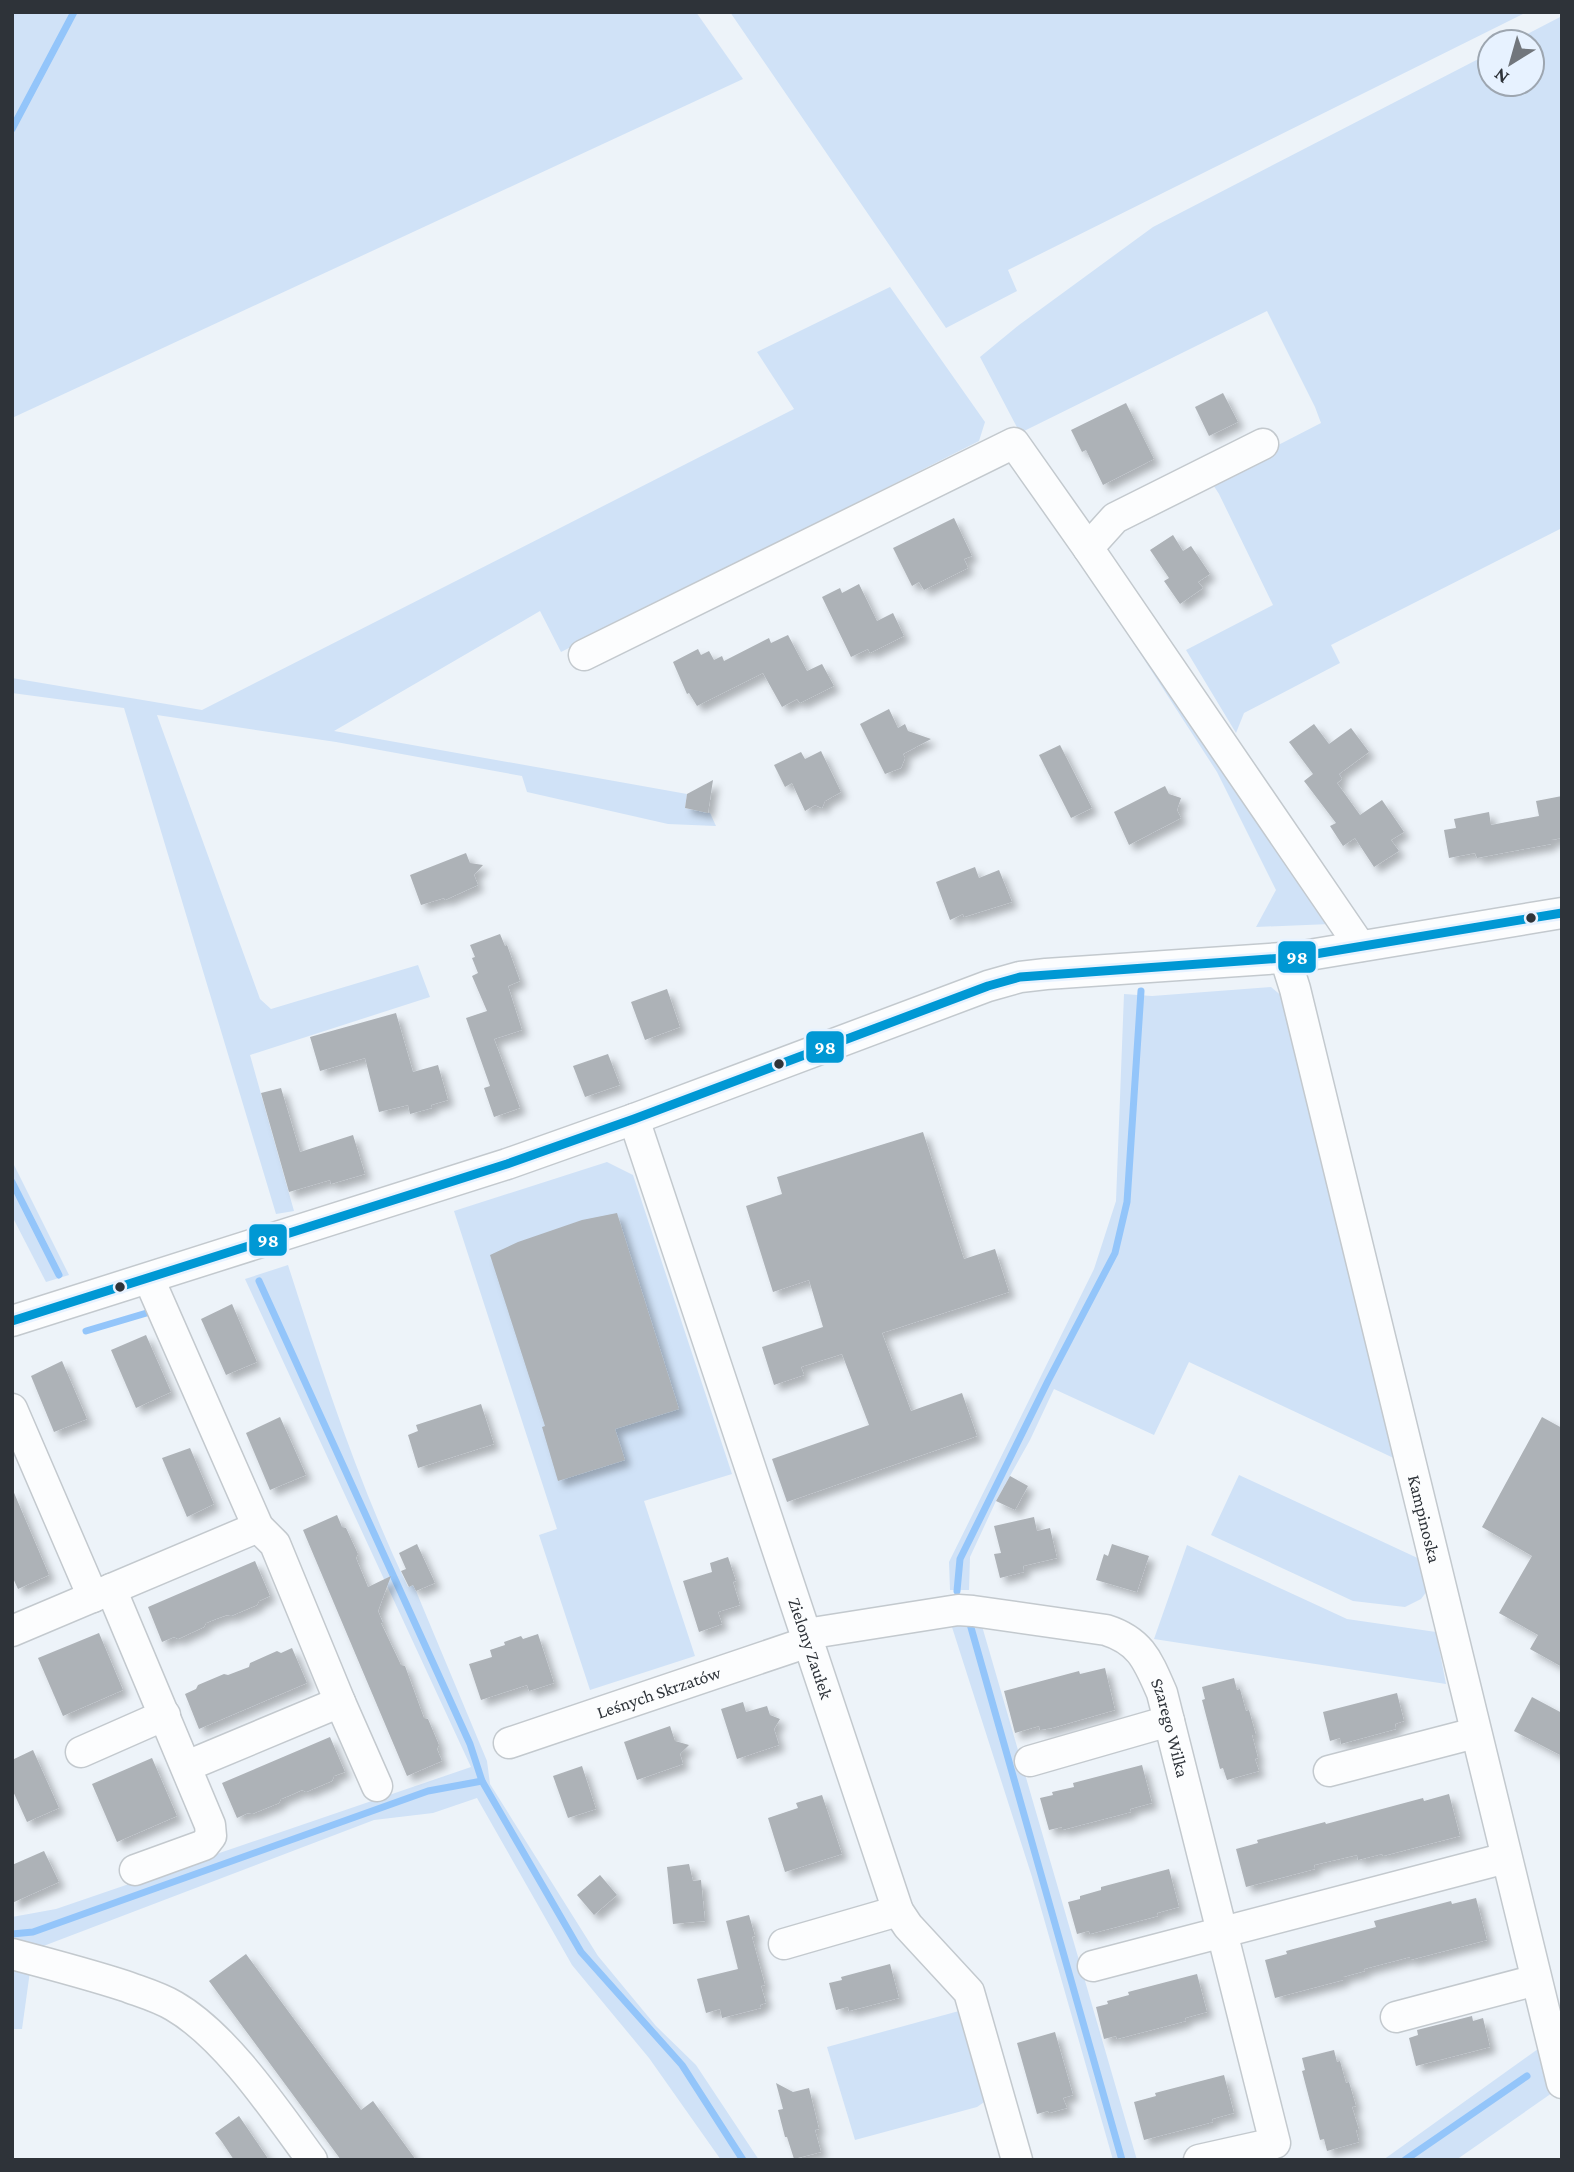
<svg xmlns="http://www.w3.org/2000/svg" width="1574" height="2172" viewBox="0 0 1574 2172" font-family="'Crimson Pro',serif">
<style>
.green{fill:#d0e2f7}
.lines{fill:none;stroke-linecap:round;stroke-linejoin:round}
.stream{stroke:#93c5fa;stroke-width:7}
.building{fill:#adb2b7;filter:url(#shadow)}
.minor-casing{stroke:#c3c9ce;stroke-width:33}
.minor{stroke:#fcfdfe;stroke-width:30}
.bus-1-casing{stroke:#e7f2ff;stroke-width:14}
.bus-1{stroke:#0098d4;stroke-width:9}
.bus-dot{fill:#2e3339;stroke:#e7f2ff;stroke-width:2.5}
.labels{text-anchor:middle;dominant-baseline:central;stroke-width:7;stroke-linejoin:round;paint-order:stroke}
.street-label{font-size:18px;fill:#2e3339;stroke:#e7f2ff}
.line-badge{stroke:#e7f2ff;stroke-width:2.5}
.badge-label{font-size:19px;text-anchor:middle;font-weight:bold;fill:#fff}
</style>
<defs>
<filter id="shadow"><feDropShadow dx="6" dy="6" stdDeviation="3.5" flood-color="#0004"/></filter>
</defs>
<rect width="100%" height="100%" fill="#edf3f9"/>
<g class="green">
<path d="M 12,12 L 696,12 L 743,79 L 12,418 Z"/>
<path d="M 730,12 L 1527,12 L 1008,270 L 1017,291 L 946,328 Z"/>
<path d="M 1562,16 L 1562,528 L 1331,645 L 1340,663 L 1244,713 L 1236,733 L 1186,650 L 1273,605 L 1219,494 L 1210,480 L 1321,423 L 1315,407 L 1267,311 L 1020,433 L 980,357 L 1019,325 L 1153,227 L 1490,53 L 1490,84 L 1532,84 L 1532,42 L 1512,42 Z"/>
<path d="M 890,287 L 985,422 L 979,441 L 561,652 L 540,611 L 334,731 L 687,794 L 685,808 L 710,813 L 716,826 L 668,824 L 527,792 L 522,776 L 336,742 L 157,715 L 260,999 L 271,1009 L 418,965 L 430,997 L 250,1055 L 294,1211 L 276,1214 L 124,708 L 12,693 L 12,678 L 202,710 L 794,409 L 757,352 Z"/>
<path d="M 1122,609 L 1330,924 L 1256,927 L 1276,890 L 1217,772 L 1114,613 Z"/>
<path d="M 1271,987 L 1289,1002 L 1400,1461 L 1189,1362 L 1154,1435 L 1054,1389 L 1030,1440 L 996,1501 L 970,1557 L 969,1590 L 950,1590 L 949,1562 L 1094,1269 L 1116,1201 L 1124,994 L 1152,996 Z"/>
<path d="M 12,1161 L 69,1275 L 46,1282 L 12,1216 Z"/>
<path d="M 607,1162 L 633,1175 L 732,1474 L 644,1501 L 695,1656 L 590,1690 L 539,1535 L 557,1529 L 454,1211 Z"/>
<path d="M 288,1265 C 323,1374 358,1483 408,1587 L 413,1585 L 416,1591 L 487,1761 L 490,1784 L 598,1956 L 656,2026 L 696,2065 L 759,2160 L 721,2160 L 649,2058 L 572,1965 L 477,1798 L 433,1813 L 374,1820 L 33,1950 L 12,1948 L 12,1917 L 56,1909 L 471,1767 L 245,1279 Z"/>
<path d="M 1239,1475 L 1424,1561 L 1430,1587 L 1421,1599 L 1405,1607 L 1353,1601 L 1211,1535 Z"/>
<path d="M 1187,1545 L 1347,1619 L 1436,1632 L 1446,1684 L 1154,1639 Z"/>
<path d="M 951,1624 L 982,1626 L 1137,2160 L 1113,2160 L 1032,1877 Z"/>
<path d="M 12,1960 L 31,1964 L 22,2029 L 12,2029 Z"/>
<path d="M 959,2011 L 987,2100 L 977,2107 L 855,2140 L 827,2047 Z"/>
<path d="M 1538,2049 L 1552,2093 L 1456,2160 L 1383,2160 Z"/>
</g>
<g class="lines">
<g class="stream">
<path d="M 12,129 L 74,12"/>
<path d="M 12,1182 L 59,1275"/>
<path d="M 259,1281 L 470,1744 L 482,1781 L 581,1952 L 682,2065 L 743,2160"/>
<path d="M 86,1331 L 150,1312"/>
<path d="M 957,1591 L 960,1559 L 1048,1381 L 1115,1253 L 1127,1202 L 1141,991"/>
<path d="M 970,1624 L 1122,2160"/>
<path d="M 12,1934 L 33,1932 L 428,1791 L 482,1781"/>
<path d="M 1405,2160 L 1527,2076"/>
</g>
</g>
<g class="building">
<path d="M 1223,393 L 1238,422 L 1209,436 L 1195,407 Z"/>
<path d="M 1126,403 L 1154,459 L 1103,485 L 1086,450 L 1082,452 L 1071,430 Z"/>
<path d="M 954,518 L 972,556 L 964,559 L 968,568 L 924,590 L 919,582 L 912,586 L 893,548 Z"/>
<path d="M 1173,535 L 1183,551 L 1191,546 L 1210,574 L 1198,582 L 1203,588 L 1180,604 L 1164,581 L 1169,578 L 1150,550 Z"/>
<path d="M 859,584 L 877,621 L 893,613 L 904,636 L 870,653 L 868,649 L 851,657 L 822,597 L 840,588 L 842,593 Z"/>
<path d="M 788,635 L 807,671 L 822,664 L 834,686 L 800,703 L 797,699 L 782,707 L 763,673 L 697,706 L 689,693 L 687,694 L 673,662 L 698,649 L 701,655 L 709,651 L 714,660 L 722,656 L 724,661 L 769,638 L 771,643 Z"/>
<path d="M 889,709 L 898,728 L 905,724 L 908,731 L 931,739 L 903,754 L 905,758 L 901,768 L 885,774 L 860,724 Z"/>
<path d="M 1314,724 L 1329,744 L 1351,728 L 1369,752 L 1339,774 L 1342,779 L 1337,783 L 1360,815 L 1382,800 L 1404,832 L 1391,840 L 1399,851 L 1374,867 L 1355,838 L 1343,846 L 1330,826 L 1336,823 L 1304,781 L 1313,774 L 1289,742 Z"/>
<path d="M 1060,745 L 1092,808 L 1071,818 L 1039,755 Z"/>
<path d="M 821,751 L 841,792 L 825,801 L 822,808 L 815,805 L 805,811 L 792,783 L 785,787 L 774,765 L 801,752 L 805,759 Z"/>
<path d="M 713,780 L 708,813 L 685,808 L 687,794 Z"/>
<path d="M 1165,786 L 1169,794 L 1181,798 L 1177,810 L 1181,818 L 1129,845 L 1114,812 Z"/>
<path d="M 1562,796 L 1562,838 L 1551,840 L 1551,844 L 1477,858 L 1475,853 L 1449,858 L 1444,830 L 1456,828 L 1454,819 L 1489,812 L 1491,825 L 1539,816 L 1536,801 Z"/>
<path d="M 466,853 L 470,863 L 483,865 L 474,875 L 478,885 L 445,900 L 444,898 L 421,905 L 410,875 Z"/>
<path d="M 975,867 L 979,878 L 999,870 L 1012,902 L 964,917 L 963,914 L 950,920 L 936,882 Z"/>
<path d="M 500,934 L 505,946 L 507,945 L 520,981 L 508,986 L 522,1030 L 494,1039 L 520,1108 L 494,1117 L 484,1088 L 490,1086 L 466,1018 L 487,1011 L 472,976 L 478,973 L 472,958 L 475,957 L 470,945 Z"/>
<path d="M 667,989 L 680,1027 L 645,1040 L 631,1002 Z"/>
<path d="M 396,1013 L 413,1072 L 438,1065 L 448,1100 L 431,1105 L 432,1108 L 410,1114 L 408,1105 L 379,1112 L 365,1058 L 320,1071 L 310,1037 Z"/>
<path d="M 608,1054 L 620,1085 L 585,1097 L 573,1066 Z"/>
<path d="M 281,1088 L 300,1152 L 353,1135 L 365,1174 L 331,1184 L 330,1180 L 289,1192 L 261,1093 Z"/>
<path d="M 923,1132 L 964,1259 L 995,1249 L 1009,1292 L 882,1333 L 911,1411 L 962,1393 L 977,1436 L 787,1502 L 772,1459 L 869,1425 L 842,1354 L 801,1367 L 804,1375 L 774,1385 L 762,1347 L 823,1327 L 809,1280 L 773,1292 L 746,1206 L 782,1194 L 777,1177 Z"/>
<path d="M 617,1213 L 679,1409 L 615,1429 L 625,1460 L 558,1481 L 542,1427 L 545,1426 L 490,1255 L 518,1242 L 582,1220 Z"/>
<path d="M 232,1304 L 257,1362 L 226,1375 L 201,1319 Z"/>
<path d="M 146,1335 L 171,1392 L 136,1408 L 111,1350 Z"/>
<path d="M 62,1361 L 87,1419 L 54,1432 L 31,1376 Z"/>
<path d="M 481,1404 L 494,1444 L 418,1468 L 408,1435 L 418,1431 L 416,1425 Z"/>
<path d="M 280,1417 L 306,1475 L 270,1490 L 246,1433 Z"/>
<path d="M 1542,1417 L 1562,1428 L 1562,1667 L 1530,1649 L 1538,1635 L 1499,1613 L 1532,1556 L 1482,1527 Z"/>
<path d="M 190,1448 L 214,1504 L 187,1517 L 162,1458 Z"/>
<path d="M 1010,1476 L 1028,1486 L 1015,1510 L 996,1501 Z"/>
<path d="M 12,1488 L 49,1575 L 18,1589 L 12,1576 Z"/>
<path d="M 337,1515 L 342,1527 L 346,1528 L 358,1554 L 356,1558 L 368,1587 L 391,1576 L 378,1611 L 383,1623 L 381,1623 L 401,1665 L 405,1666 L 424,1718 L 428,1719 L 439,1745 L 437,1749 L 442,1761 L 407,1776 L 303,1530 Z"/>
<path d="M 1034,1517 L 1037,1531 L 1050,1528 L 1057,1558 L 1023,1566 L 1024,1572 L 1000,1578 L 994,1554 L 1001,1553 L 994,1526 Z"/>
<path d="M 417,1544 L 435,1583 L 416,1591 L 413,1585 L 409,1587 L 401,1571 L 406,1569 L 399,1553 Z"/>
<path d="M 1112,1544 L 1149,1556 L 1137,1592 L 1096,1580 L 1104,1554 L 1108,1556 Z"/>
<path d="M 728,1557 L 736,1581 L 733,1582 L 740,1605 L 718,1612 L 722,1624 L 699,1632 L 683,1581 L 712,1572 L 710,1563 Z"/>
<path d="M 255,1561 L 270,1596 L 259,1601 L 257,1605 L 231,1616 L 227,1615 L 216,1619 L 206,1623 L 204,1627 L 178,1639 L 174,1637 L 162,1642 L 148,1607 Z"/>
<path d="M 99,1633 L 123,1690 L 63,1716 L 38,1658 Z"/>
<path d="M 538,1634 L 554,1683 L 529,1691 L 527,1685 L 481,1700 L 469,1664 L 492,1657 L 490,1650 L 505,1645 L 504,1642 L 521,1636 L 523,1639 Z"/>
<path d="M 292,1648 L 307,1683 L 199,1729 L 185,1694 L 196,1689 L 198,1685 L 224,1674 L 228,1675 L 249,1667 L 250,1663 L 277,1651 L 281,1653 Z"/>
<path d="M 1105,1668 L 1115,1710 L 1052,1728 L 1040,1730 L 1039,1726 L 1015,1733 L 1004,1691 L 1079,1671 L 1080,1674 Z"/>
<path d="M 1234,1678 L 1237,1690 L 1240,1689 L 1246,1711 L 1249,1710 L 1256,1735 L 1252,1735 L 1258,1758 L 1255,1759 L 1259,1771 L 1227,1780 L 1223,1768 L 1220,1769 L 1202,1700 L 1205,1699 L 1202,1687 Z"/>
<path d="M 1397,1693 L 1404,1721 L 1395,1724 L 1396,1729 L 1341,1744 L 1340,1738 L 1330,1741 L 1323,1712 Z"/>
<path d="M 1532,1697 L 1562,1713 L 1562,1756 L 1514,1731 Z"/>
<path d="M 743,1702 L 746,1712 L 767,1706 L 770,1715 L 780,1719 L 774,1729 L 779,1745 L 737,1759 L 721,1709 Z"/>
<path d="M 670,1726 L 675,1741 L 689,1745 L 680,1754 L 683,1764 L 637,1780 L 624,1742 Z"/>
<path d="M 330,1737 L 345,1772 L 334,1776 L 332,1781 L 306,1792 L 302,1790 L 291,1795 L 281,1799 L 279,1803 L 252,1814 L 248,1813 L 237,1818 L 222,1783 Z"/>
<path d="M 33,1750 L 59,1808 L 27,1822 L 12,1789 L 12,1760 Z"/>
<path d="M 152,1758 L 177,1816 L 117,1842 L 92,1784 Z"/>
<path d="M 1142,1765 L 1152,1803 L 1130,1809 L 1131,1812 L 1062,1830 L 1062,1827 L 1049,1830 L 1040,1798 L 1053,1795 L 1052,1792 L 1074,1787 L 1073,1783 Z"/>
<path d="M 582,1766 L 596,1809 L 568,1818 L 553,1776 Z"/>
<path d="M 1449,1794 L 1460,1836 L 1383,1856 L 1382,1854 L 1358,1860 L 1357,1855 L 1314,1865 L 1315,1869 L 1246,1887 L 1236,1849 L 1258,1843 L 1257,1840 L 1325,1822 L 1326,1824 L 1423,1798 L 1424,1801 Z"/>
<path d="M 822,1795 L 842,1854 L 785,1872 L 768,1818 L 798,1808 L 796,1803 Z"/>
<path d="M 44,1851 L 59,1882 L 12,1903 L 12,1865 Z"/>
<path d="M 689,1864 L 693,1881 L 701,1880 L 705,1921 L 673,1924 L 667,1867 Z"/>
<path d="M 1169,1869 L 1179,1907 L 1157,1913 L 1158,1916 L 1090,1934 L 1089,1931 L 1077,1934 L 1068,1902 L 1080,1899 L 1080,1896 L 1101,1890 L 1101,1887 Z"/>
<path d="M 600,1875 L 617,1895 L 594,1915 L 577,1895 Z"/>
<path d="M 1476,1898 L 1487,1940 L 1410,1960 L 1410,1957 L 1364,1969 L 1365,1971 L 1343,1977 L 1343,1980 L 1275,1998 L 1265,1960 L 1287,1954 L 1286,1951 L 1376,1927 L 1374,1921 L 1451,1901 L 1452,1904 Z"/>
<path d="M 749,1915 L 755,1936 L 752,1937 L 765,1985 L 761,1986 L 766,2003 L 760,2005 L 761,2008 L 722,2018 L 720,2009 L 706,2013 L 697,1979 L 738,1969 L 726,1921 Z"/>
<path d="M 246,1954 L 361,2110 L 373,2101 L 416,2160 L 341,2160 L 209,1981 Z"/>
<path d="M 890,1964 L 899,1998 L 849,2011 L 848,2007 L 836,2010 L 829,1983 L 842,1980 L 841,1977 Z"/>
<path d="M 1197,1974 L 1207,2012 L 1185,2018 L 1186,2021 L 1117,2039 L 1116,2036 L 1104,2039 L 1096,2007 L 1108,2004 L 1107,2001 L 1129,1995 L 1128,1992 Z"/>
<path d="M 1472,2016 L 1473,2021 L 1483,2018 L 1490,2047 L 1416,2066 L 1409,2038 L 1418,2035 L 1417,2030 Z"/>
<path d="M 1055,2032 L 1073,2095 L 1063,2098 L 1067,2108 L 1049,2113 L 1048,2111 L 1037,2114 L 1017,2043 Z"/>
<path d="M 1334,2050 L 1337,2062 L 1340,2061 L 1346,2083 L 1349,2082 L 1356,2106 L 1352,2107 L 1359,2130 L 1356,2130 L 1359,2142 L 1327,2151 L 1324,2139 L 1320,2140 L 1302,2071 L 1305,2070 L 1302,2058 Z"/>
<path d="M 1224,2075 L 1234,2113 L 1212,2119 L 1213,2122 L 1144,2140 L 1134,2102 L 1156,2096 L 1155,2093 Z"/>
<path d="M 776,2083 L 793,2092 L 809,2088 L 819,2129 L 815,2130 L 821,2152 L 794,2159 L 787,2137 L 785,2137 L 778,2110 L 783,2109 Z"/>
<path d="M 239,2116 L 269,2160 L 234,2160 L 222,2142 L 215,2133 Z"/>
</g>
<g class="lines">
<g class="minor-casing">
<g id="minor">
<path d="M 1088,548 L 1115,518 L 1263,444"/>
<path d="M 584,655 L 1014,443 L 1088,548 L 1360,946"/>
<path id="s1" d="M 1285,957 L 1295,989 L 1562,2083"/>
<path id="s2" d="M 634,1119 L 898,1911 L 908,1926 L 969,1992 L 1017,2160"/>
<path d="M 149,1279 L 258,1527 L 275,1544 L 340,1702 L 377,1786"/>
<path d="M 12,1321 L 507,1164 L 634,1119 L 988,986 L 1020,977 L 1046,974 L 1297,957 L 1562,913"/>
<path d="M 12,1409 L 93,1597"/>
<path d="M 111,1589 L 210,1825 L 211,1836 L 204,1845 L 135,1870"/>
<path d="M 12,1631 L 258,1527"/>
<path id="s3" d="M 806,1634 L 958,1610 L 973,1611 L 1106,1630 C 1141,1641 1148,1661 1162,1693 L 1275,2143 L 1199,2160"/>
<path id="s4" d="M 509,1743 L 808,1642"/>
<path d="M 81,1752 L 165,1715"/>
<path d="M 1030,1761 L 1169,1721"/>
<path d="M 187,1766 L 340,1702"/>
<path d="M 1329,1771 L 1475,1733"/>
<path d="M 784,1944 L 898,1911"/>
<path d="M 12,1954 C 50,1964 88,1974 125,1986 C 141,1992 159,1997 174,2006 C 226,2036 276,2111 312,2160"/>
<path d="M 1093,1966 L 1506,1858"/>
<path d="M 1396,2017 L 1536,1980"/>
</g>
</g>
<use href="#minor" class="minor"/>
<g class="bus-1-casing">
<path id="bus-1" d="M 12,1321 L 507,1164 L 634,1119 L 988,986 L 1020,977 L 1297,957 L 1562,913"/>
</g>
<use href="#bus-1" class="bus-1"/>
</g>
<g class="bus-dot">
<circle cx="1531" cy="918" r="6"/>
<circle cx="779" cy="1064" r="6"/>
<circle cx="120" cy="1287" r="6"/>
</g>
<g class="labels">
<g class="street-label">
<text stroke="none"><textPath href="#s1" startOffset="579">Kampinoska</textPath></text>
<text stroke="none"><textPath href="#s2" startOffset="558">Zielony Zaułek</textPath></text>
<text stroke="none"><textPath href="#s4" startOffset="158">Leśnych Skrzatów</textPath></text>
<text stroke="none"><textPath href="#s3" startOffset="427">Szarego Wilka</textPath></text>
</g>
</g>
<g class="line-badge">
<rect x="1277" y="940" width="40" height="34" rx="7" fill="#0098d4"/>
<rect x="805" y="1030" width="40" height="34" rx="7" fill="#0098d4"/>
<rect x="248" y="1223" width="40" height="34" rx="7" fill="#0098d4"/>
</g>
<g class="badge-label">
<text x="1297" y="964">98</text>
<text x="825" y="1054">98</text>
<text x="268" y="1247">98</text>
</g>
<rect width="1574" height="2172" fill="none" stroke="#2e3339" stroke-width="28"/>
<g transform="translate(1511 63) rotate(217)"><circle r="33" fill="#e7f2ff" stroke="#9da6b0" stroke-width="2"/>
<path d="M0-5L12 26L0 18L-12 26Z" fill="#71767c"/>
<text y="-10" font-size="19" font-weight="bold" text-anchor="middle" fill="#2e3339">N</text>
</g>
</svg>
